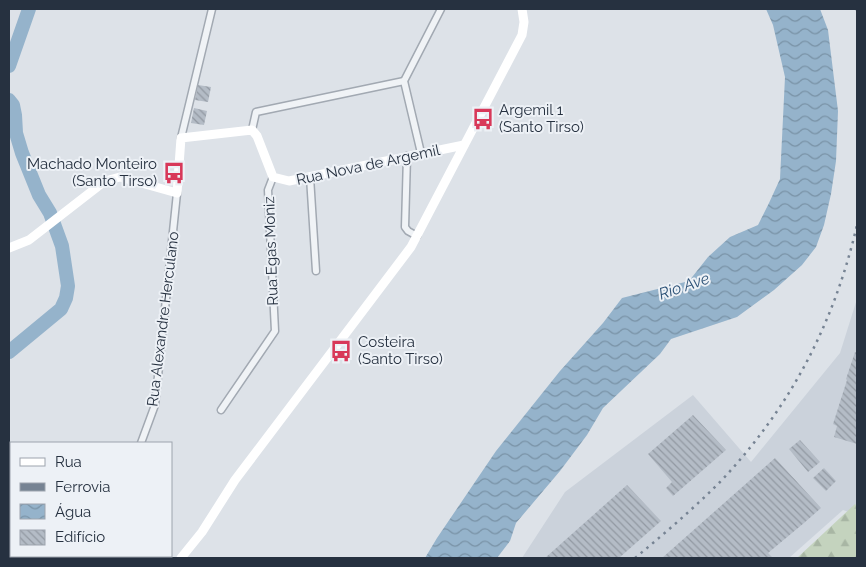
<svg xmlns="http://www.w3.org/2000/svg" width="866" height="567" viewBox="0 0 866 567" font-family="Raleway,sans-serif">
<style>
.built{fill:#cbd2db}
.forest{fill:url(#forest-firs)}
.water{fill:url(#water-waves)}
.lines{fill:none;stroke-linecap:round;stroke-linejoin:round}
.river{stroke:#95b3cb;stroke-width:14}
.building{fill:url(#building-back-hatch)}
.street-casing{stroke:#a2a9b2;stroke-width:9}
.street{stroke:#f0f3f6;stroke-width:6}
.secondary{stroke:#fff;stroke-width:9}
.rail{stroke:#768393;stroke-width:2.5;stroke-dasharray:2.5 5;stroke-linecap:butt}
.labels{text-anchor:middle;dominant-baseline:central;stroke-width:4;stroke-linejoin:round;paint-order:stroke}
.poi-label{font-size:15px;fill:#263140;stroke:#edf1f6;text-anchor:start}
.street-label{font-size:15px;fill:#263140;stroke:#edf1f6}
.water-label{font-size:16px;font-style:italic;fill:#2d5277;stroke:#edf1f6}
</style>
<defs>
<pattern id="forest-firs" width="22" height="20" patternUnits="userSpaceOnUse" patternTransform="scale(1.25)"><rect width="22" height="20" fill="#c4d3be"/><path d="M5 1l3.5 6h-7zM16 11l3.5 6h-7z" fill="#a8b6a4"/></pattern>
<pattern id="water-waves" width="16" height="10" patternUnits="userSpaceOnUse" patternTransform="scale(1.25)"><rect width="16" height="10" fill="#95b3cb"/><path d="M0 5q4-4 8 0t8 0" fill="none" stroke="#7992a6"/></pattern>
<pattern id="building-back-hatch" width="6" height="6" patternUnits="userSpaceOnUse" patternTransform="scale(1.25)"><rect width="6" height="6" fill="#b4bcc6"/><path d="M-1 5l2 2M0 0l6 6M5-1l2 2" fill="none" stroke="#9299a2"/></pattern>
</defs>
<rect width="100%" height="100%" fill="#dde2e8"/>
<path class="built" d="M 857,299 L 857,515 L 843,510 L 789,558 L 522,558 L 565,492 L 693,395 L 751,462 L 840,353 Z"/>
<path class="forest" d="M 855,504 L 857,506 L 857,558 L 797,558 Z"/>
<path class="water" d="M 766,9 L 820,9 L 828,30 L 838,111 L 836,161 L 831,194 L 824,225 L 816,247 L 802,265 L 774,290 L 737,317 L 671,339 L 660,354 L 603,408 L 587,435 L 560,471 L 516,523 L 510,541 L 497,558 L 425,558 L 437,538 L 496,451 L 560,371 L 603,323 L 622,298 L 689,281 L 708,257 L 730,237 L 758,225 L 769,203 L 780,179 L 785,77 L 773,25 Z"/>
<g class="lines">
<g class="river">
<path d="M 9,66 L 29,9"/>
<path d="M 9,100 L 13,105 L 15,115 L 16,133 L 22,153 L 39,195 L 50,213 L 62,246 L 68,286 L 66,298 L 61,309 L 9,352"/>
</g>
</g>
<g class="building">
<path d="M 198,85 L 211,87 L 208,102 L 195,100 Z"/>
<path d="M 194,108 L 207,111 L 204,125 L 191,123 Z"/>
<path d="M 855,352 L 857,353 L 857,444 L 834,437 L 837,426 L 833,424 L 847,380 L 846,379 Z"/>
<path d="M 693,415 L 726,450 L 673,496 L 666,488 L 672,482 L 648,454 Z"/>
<path d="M 800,440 L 820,462 L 808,472 L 789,449 Z"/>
<path d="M 775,458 L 821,508 L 804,523 L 768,553 L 773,558 L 662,558 Z"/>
<path d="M 824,468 L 836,481 L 826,491 L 813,478 Z"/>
<path d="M 627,485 L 661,521 L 619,558 L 545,558 Z"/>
<rect x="120" y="556" width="37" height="2"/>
</g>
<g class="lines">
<g class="street-casing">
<g id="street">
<path d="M 252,130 L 256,112 L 404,81"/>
<path d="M 181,138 L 212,9"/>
<path d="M 421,153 L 404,81 L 441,9"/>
<path d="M 407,156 L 405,227 L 408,231 L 417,236"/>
<path d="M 310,177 L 316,271"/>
<path d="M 221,410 L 275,331 L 268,190 L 273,177"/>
<path d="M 141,443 L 155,405 L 177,193"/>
<path d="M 9,503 L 11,502"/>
<path d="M 102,558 L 102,556"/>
</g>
</g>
<use href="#street" class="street"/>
<g class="secondary">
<path d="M 9,248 L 29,240 L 105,181 L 120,177 L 177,193 L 181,138 L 252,130 L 257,136 L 273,177 L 289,181 L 464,145"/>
<path d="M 181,558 L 202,532 L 235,480 L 411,247 L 522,35 L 524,22 L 522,9"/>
</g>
<g class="rail">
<path d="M 857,9 L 857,11"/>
<path d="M 635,558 C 664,534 693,509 720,482 C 790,408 834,324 857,225"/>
</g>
</g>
<defs>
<g id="bus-bare" transform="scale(1.725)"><path d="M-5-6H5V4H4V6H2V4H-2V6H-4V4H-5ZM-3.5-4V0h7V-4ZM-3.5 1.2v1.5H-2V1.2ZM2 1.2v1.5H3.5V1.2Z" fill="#d83859" stroke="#edf1f6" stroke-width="2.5" paint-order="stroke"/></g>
</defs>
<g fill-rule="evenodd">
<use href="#bus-bare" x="483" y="119"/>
<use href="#bus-bare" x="174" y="173"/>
<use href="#bus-bare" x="341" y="351"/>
</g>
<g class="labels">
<g class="poi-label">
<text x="499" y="110">Argemil 1<tspan x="499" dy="17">(Santo Tirso)</tspan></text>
<text x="157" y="164" text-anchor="end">Machado Monteiro<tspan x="157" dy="17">(Santo Tirso)</tspan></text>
<text x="358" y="342">Costeira<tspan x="358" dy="17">(Santo Tirso)</tspan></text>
</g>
<g class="street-label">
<text transform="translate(368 165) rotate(-12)">Rua Nova de Argemil</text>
<text transform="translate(271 251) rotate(-92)">Rua Egas Moniz</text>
<text transform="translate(163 319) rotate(-83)">Rua Alexandre Herculano</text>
</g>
<g class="water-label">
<text transform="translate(684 286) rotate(-19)">Rio Ave</text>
</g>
</g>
<rect width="866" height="567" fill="none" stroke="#263140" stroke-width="20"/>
<rect x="10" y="442" width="162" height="115" fill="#edf1f6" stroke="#9da4ad"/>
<rect x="20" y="458" width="25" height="8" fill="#ffffff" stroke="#9da4ad"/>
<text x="55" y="467" font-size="15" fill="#263140">Rua</text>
<rect x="20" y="483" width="25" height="8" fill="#768393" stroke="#9da4ad"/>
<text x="55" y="492" font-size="15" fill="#263140">Ferrovia</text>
<rect x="20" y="504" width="25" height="15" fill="url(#water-waves)" stroke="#9da4ad"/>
<text x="55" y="517" font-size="15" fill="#263140">Água</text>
<rect x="20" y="530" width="25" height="15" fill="url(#building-back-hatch)" stroke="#9da4ad"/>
<text x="55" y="542" font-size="15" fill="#263140">Edifício</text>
</svg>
